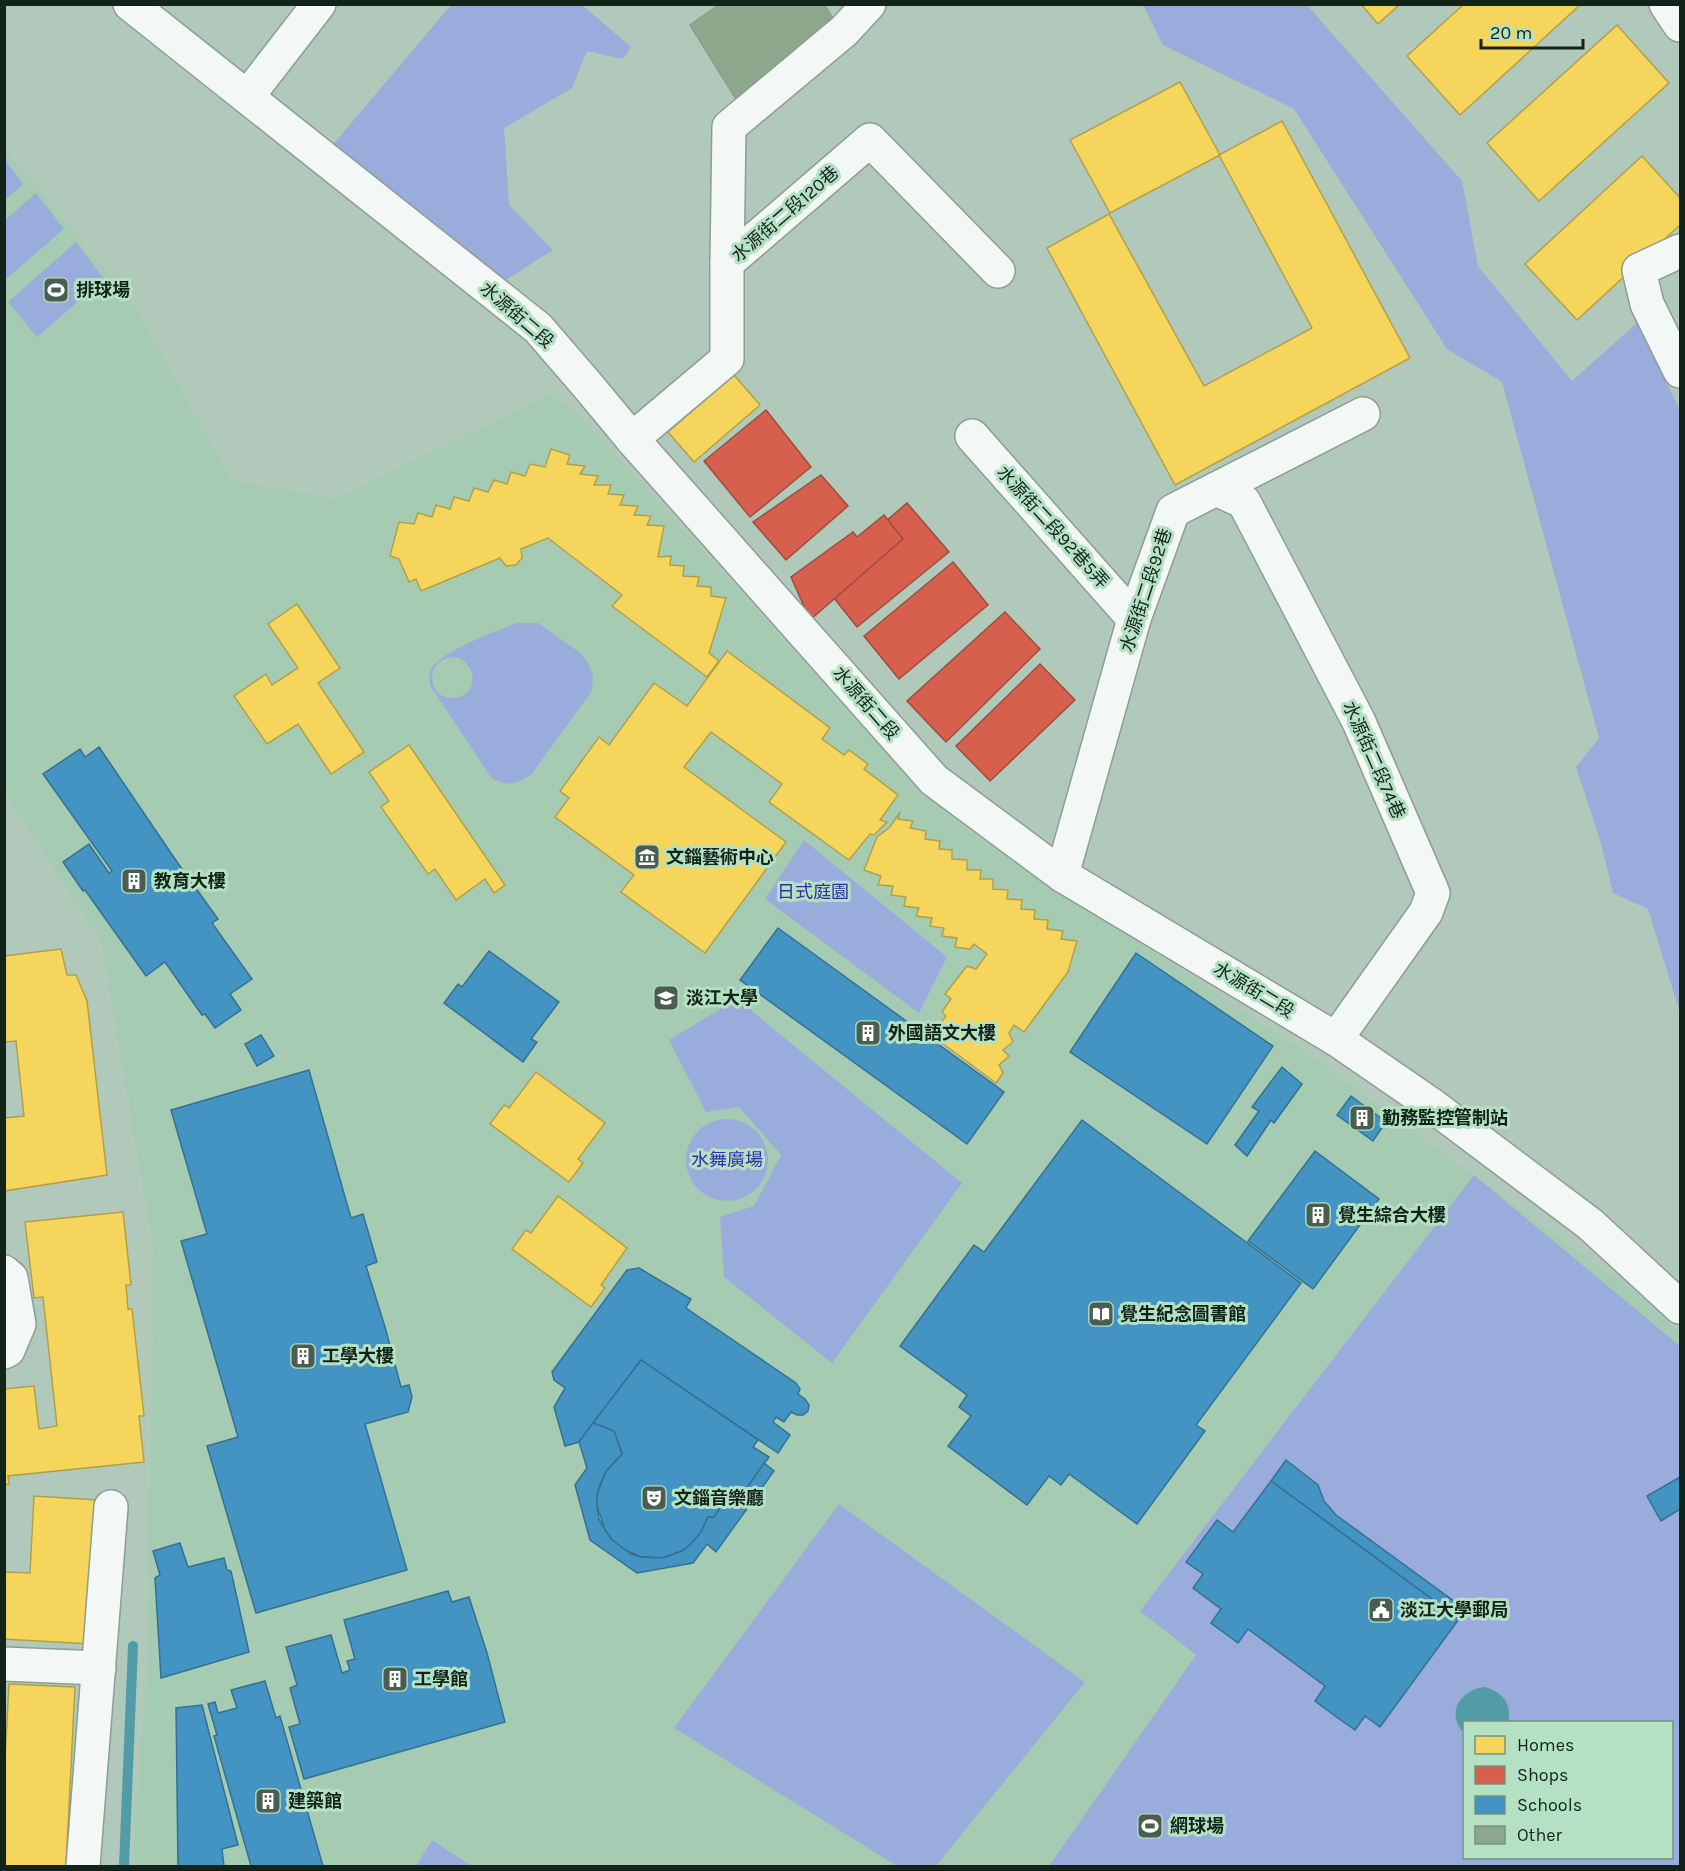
<svg xmlns="http://www.w3.org/2000/svg" width="1685" height="1871" viewBox="0 0 1685 1871" font-family="Karla,'Noto Sans TC',sans-serif">
<style>
.built{fill:#a5ccb3;fill-rule:evenodd}
.green{fill:#9aacdb;fill-rule:evenodd}
.water{fill:#519ca6}
.homes{fill:#f6d55c;stroke:#b2a048;stroke-width:1.5}
.shops{fill:#d6604d;stroke:#9b4e3d;stroke-width:1.5}
.schools{fill:#4393c3;stroke:#347190;stroke-width:1.5}
.lines{fill:none;stroke-linecap:round;stroke-linejoin:round}
.stream{stroke:#519ca6;stroke-width:10}
.building{fill:#8ea68c;stroke:#8c9b8e;stroke-width:1.5}
.minor-casing{stroke:#8b9e92;stroke-width:36}
.minor{stroke:#f3f7f5;stroke-width:33}
.labels{text-anchor:middle;dominant-baseline:central;stroke-width:6;stroke-linejoin:round;paint-order:stroke}
.street-label{font-size:18px;fill:#122319;stroke:#b4e0c4}
.poi-label{font-size:18px;font-weight:bold;fill:#122319;stroke:#b4e0c4;text-anchor:start}
.park-label{font-size:18px;fill:#332ba3;stroke:#b4e0c4}
</style>
<rect width="100%" height="100%" fill="#b1c9ba"/>
<path class="built" d="M 4,147 L 136,308 L 231,480 L 336,499 L 552,393 L 591,428 L 915,785 L 973,833 L 1305,1052 L 1637,1294 L 1680,1333 L 1680,1866 L 132,1866 L 147,1672 L 154,1251 L 102,943 L 5,794 ZM 1464,1722 L 1672,1722 L 1672,1858 L 1464,1858 Z"/>
<g class="green">
<path d="M 522,4 L 523,6 L 525,4 L 582,5 L 631,47 L 623,59 L 587,51 L 572,88 L 504,128 L 509,205 L 553,250 L 506,280 L 331,147 L 451,5 Z"/>
<path d="M 1143,5 L 1307,5 L 1462,181 L 1478,266 L 1572,381 L 1638,322 L 1680,411 L 1680,1013 L 1648,909 L 1613,893 L 1601,843 L 1576,767 L 1599,738 L 1502,382 L 1447,349 L 1294,109 L 1163,45 Z"/>
<path d="M 5,160 L 23,184 L 5,200 L 4,200 Z"/>
<path d="M 36,193 L 64,229 L 5,280 L 5,220 Z"/>
<path d="M 76,242 L 104,279 L 37,337 L 8,302 Z"/>
<path d="M 516,623 L 538,623 L 579,652 L 588,662 L 593,675 L 592,691 L 531,775 C 515,785 509,786 492,779 L 431,687 C 430,683 429,676 430,672 C 435,653 497,631 516,623 ZM 454,657 C 479,662 479,698 453,698 C 426,699 424,659 454,657 Z"/>
<path d="M 804,840 L 947,957 L 919,1013 L 765,899 Z"/>
<path d="M 737,999 L 962,1183 L 832,1363 L 724,1277 L 720,1217 L 754,1206 L 781,1155 L 739,1107 L 706,1112 L 669,1040 Z"/>
<circle cx="727" cy="1160" r="41"/>
<path d="M 1474,1175 L 1680,1346 L 1680,1866 L 1049,1866 L 1196,1655 L 1140,1611 ZM 1464,1722 L 1672,1722 L 1672,1858 L 1464,1858 Z"/>
<path d="M 839,1504 L 1085,1682 L 936,1866 L 897,1866 L 674,1728 Z"/>
<path d="M 432,1840 L 472,1866 L 416,1866 Z"/>
</g>
<path class="water" d="M 1485,1687 C 1502,1692 1513,1704 1508,1722 L 1464,1722 L 1464,1733 C 1445,1713 1461,1689 1485,1687 Z"/>
<g class="homes">
<path d="M 1361,4 L 1400,4 L 1378,24 Z"/>
<path d="M 1464,4 L 1581,4 L 1460,115 L 1407,56 Z"/>
<path d="M 1617,25 L 1669,83 L 1539,201 L 1487,143 Z"/>
<path d="M 1180,82 L 1220,155 L 1110,213 L 1070,140 Z"/>
<path d="M 1282,121 L 1410,358 L 1175,485 L 1047,248 L 1109,214 L 1204,386 L 1312,328 L 1219,155 Z"/>
<path d="M 1642,156 L 1680,198 L 1680,225 L 1577,320 L 1525,264 Z"/>
<path d="M 734,375 L 760,405 L 694,462 L 668,432 Z"/>
<path d="M 551,449 L 570,455 L 567,464 L 585,466 L 580,474 L 598,476 L 594,485 L 611,485 L 608,494 L 624,495 L 620,505 L 638,506 L 634,515 L 651,516 L 647,525 L 664,526 L 658,557 L 671,556 L 670,565 L 684,566 L 683,576 L 699,577 L 697,586 L 711,587 L 711,596 L 726,598 L 709,653 L 719,661 L 707,677 L 612,606 L 622,595 L 548,538 L 521,549 L 522,558 L 516,565 L 506,566 L 500,558 L 421,591 L 416,579 L 409,582 L 399,559 L 390,556 L 399,522 L 414,524 L 418,513 L 432,517 L 436,505 L 450,509 L 454,497 L 469,501 L 474,488 L 488,492 L 494,480 L 507,484 L 511,472 L 525,476 L 530,464 L 545,467 Z"/>
<path d="M 297,604 L 340,668 L 318,683 L 364,752 L 331,774 L 298,724 L 267,744 L 234,696 L 266,674 L 272,685 L 298,668 L 268,624 Z"/>
<path d="M 727,651 L 830,728 L 822,739 L 844,755 L 849,750 L 868,764 L 864,769 L 898,795 L 880,820 L 887,822 L 874,835 L 870,834 L 849,860 L 769,802 L 782,784 L 711,732 L 684,767 L 786,842 L 705,953 L 621,892 L 634,875 L 555,817 L 569,798 L 560,791 L 599,737 L 609,745 L 654,683 L 687,706 Z"/>
<path d="M 409,745 L 505,885 L 494,893 L 485,879 L 456,900 L 435,869 L 428,874 L 381,807 L 389,801 L 369,772 Z"/>
<path d="M 900,812 L 898,819 L 913,821 L 910,828 L 926,831 L 925,839 L 940,841 L 939,849 L 952,850 L 952,859 L 967,860 L 967,870 L 981,870 L 980,879 L 993,879 L 993,889 L 1008,890 L 1007,899 L 1022,900 L 1021,909 L 1035,910 L 1034,919 L 1048,920 L 1047,929 L 1063,931 L 1061,939 L 1077,941 L 1068,972 L 1024,1032 L 1014,1025 L 1009,1033 L 1013,1042 L 1003,1050 L 1009,1056 L 999,1065 L 1003,1073 L 996,1083 L 938,1040 L 943,1032 L 937,1028 L 946,1016 L 942,1012 L 951,999 L 945,994 L 967,966 L 976,969 L 987,954 L 974,944 L 970,949 L 955,947 L 957,938 L 942,936 L 944,928 L 930,926 L 932,918 L 916,916 L 919,908 L 904,906 L 906,897 L 891,895 L 893,886 L 878,885 L 881,876 L 864,870 L 877,837 L 890,827 Z"/>
<path d="M 61,949 L 67,975 L 76,975 L 87,1001 L 107,1175 L 4,1191 L 4,1118 L 24,1116 L 16,1041 L 4,1042 L 4,956 Z"/>
<path d="M 536,1072 L 605,1123 L 578,1159 L 583,1163 L 569,1182 L 490,1124 L 504,1105 L 509,1108 Z"/>
<path d="M 558,1196 L 627,1248 L 601,1285 L 605,1288 L 591,1307 L 512,1249 L 526,1230 L 531,1233 Z"/>
<path d="M 123,1212 L 131,1285 L 126,1285 L 128,1309 L 132,1309 L 144,1416 L 139,1416 L 144,1462 L 8,1476 L 9,1484 L 4,1485 L 4,1389 L 34,1386 L 39,1429 L 57,1426 L 43,1297 L 34,1298 L 25,1222 Z"/>
<path d="M 34,1496 L 97,1500 L 90,1644 L 4,1639 L 4,1572 L 30,1573 Z"/>
<path d="M 9,1684 L 75,1687 L 66,1866 L 4,1866 L 4,1779 Z"/>
</g>
<g class="shops">
<path d="M 766,410 L 811,467 L 750,517 L 704,461 Z"/>
<path d="M 821,475 L 848,506 L 786,560 L 753,522 Z"/>
<path d="M 907,503 L 949,552 L 857,627 L 819,579 Z"/>
<path d="M 884,515 L 903,539 L 810,620 L 791,577 L 853,532 L 857,537 Z"/>
<path d="M 953,562 L 988,605 L 899,679 L 864,636 Z"/>
<path d="M 1005,612 L 1040,649 L 946,742 L 907,701 Z"/>
<path d="M 1040,664 L 1075,700 L 990,781 L 956,746 Z"/>
</g>
<g class="schools">
<path d="M 99,747 L 177,862 L 218,919 L 212,923 L 252,979 L 230,994 L 241,1010 L 215,1028 L 205,1014 L 202,1015 L 165,962 L 146,976 L 85,890 L 83,891 L 63,862 L 89,844 L 109,873 L 112,871 L 43,774 L 80,749 L 85,757 Z"/>
<path d="M 778,928 L 1004,1092 L 967,1144 L 740,980 Z"/>
<path d="M 489,951 L 559,1002 L 531,1039 L 537,1042 L 523,1062 L 444,1003 L 458,984 L 462,987 Z"/>
<path d="M 1136,953 L 1273,1046 L 1207,1144 L 1070,1052 Z"/>
<path d="M 261,1035 L 274,1056 L 257,1066 L 245,1044 Z"/>
<path d="M 1282,1067 L 1302,1084 L 1274,1123 L 1271,1120 L 1247,1156 L 1235,1145 L 1259,1111 L 1252,1107 Z"/>
<path d="M 309,1070 L 351,1218 L 363,1214 L 377,1262 L 366,1266 L 385,1327 L 401,1387 L 409,1385 L 412,1397 L 408,1412 L 365,1424 L 407,1570 L 256,1613 L 207,1446 L 238,1437 L 181,1241 L 207,1234 L 171,1110 Z"/>
<path d="M 1351,1096 L 1386,1122 L 1373,1141 L 1337,1115 Z"/>
<path d="M 1082,1120 L 1301,1283 L 1196,1425 L 1205,1431 L 1137,1524 L 1069,1474 L 1061,1485 L 1049,1476 L 1027,1505 L 948,1446 L 971,1416 L 959,1407 L 967,1395 L 900,1346 L 974,1245 L 984,1252 Z"/>
<path d="M 1315,1151 L 1379,1199 L 1313,1289 L 1248,1241 Z"/>
<path d="M 639,1268 L 691,1299 L 686,1308 L 796,1383 L 800,1389 L 798,1394 L 805,1399 L 809,1405 L 808,1411 L 803,1415 L 797,1415 L 791,1412 L 784,1422 L 776,1417 L 773,1422 L 790,1435 L 778,1453 L 641,1360 L 579,1442 L 565,1446 L 554,1407 L 565,1388 L 554,1380 L 552,1372 L 627,1270 Z"/>
<path d="M 641,1360 L 758,1440 L 753,1447 L 769,1457 L 735,1505 L 726,1499 L 714,1517 L 708,1517 L 701,1532 L 690,1545 L 682,1551 L 662,1558 L 641,1557 L 621,1548 L 612,1540 L 605,1530 L 597,1506 L 597,1494 L 606,1471 L 622,1454 L 614,1431 L 593,1423 Z"/>
<path d="M 593,1423 L 614,1431 L 622,1454 L 606,1471 L 601,1482 L 597,1494 L 597,1506 L 599,1519 L 605,1530 L 612,1540 L 631,1554 L 641,1557 L 662,1558 L 682,1551 L 690,1545 L 701,1532 L 708,1517 L 714,1517 L 726,1499 L 735,1505 L 764,1463 L 774,1471 L 716,1552 L 707,1544 L 693,1563 L 637,1573 L 590,1540 L 575,1485 L 587,1468 L 579,1442 Z"/>
<path d="M 1286,1460 L 1318,1485 L 1324,1501 L 1336,1515 L 1466,1610 L 1459,1619 L 1271,1481 Z"/>
<path d="M 1680,1477 L 1680,1509 L 1661,1521 L 1647,1496 Z"/>
<path d="M 1271,1481 L 1459,1619 L 1380,1727 L 1365,1716 L 1355,1730 L 1335,1716 L 1315,1701 L 1325,1686 L 1248,1629 L 1238,1643 L 1211,1623 L 1221,1609 L 1193,1588 L 1203,1574 L 1186,1562 L 1217,1520 L 1233,1532 Z"/>
<path d="M 180,1543 L 188,1567 L 224,1558 L 227,1570 L 231,1571 L 249,1652 L 161,1678 L 155,1578 L 160,1575 L 153,1551 Z"/>
<path d="M 448,1591 L 452,1602 L 469,1597 L 487,1653 L 505,1722 L 304,1779 L 289,1727 L 300,1724 L 290,1688 L 297,1685 L 286,1647 L 331,1635 L 342,1673 L 350,1670 L 347,1661 L 355,1659 L 344,1620 Z"/>
<path d="M 265,1681 L 276,1718 L 280,1716 L 323,1866 L 251,1866 L 214,1736 L 217,1735 L 208,1704 L 215,1702 L 218,1713 L 237,1708 L 231,1690 Z"/>
<path d="M 202,1705 L 238,1845 L 222,1849 L 224,1866 L 178,1866 L 176,1708 Z"/>
</g>
<g class="lines">
<path class="stream" d="M 124,1866 L 133,1646"/>
</g>
<path class="building" d="M 720,4 L 824,4 L 837,25 L 737,101 L 690,25 Z"/>
<g class="lines">
<g class="minor-casing">
<g id="minor">
<path d="M 130,4 L 538,328 L 588,386 L 632,439 L 934,780 L 1062,875 L 1336,1039 L 1429,1103 L 1590,1224 L 1680,1307"/>
<path d="M 1666,4 L 1680,25"/>
<path d="M 247,97 L 319,4"/>
<path d="M 1680,251 L 1639,270 L 1647,304 L 1680,371"/>
<path d="M 727,263 L 729,127 L 844,31 L 869,4"/>
<path d="M 972,436 L 1134,619"/>
<path d="M 632,439 L 727,359 L 727,263 L 870,140 L 998,271"/>
<path d="M 1216,489 L 1244,502 L 1359,722 L 1433,893 L 1426,912 L 1336,1039"/>
<path d="M 1062,875 L 1134,619 L 1173,511 L 1363,414"/>
<path d="M 4,1272 L 11,1278 L 19,1324 L 8,1350 L 4,1352"/>
<path d="M 4,1664 L 99,1668"/>
<path d="M 83,1866 L 111,1507"/>
</g>
</g>
<use href="#minor" class="minor"/>
</g>
<defs>
<g id="stadium-square" transform="scale(1.35)"><rect x="-9" y="-9" width="18" height="18" rx="4" fill="#4a5d51" stroke="#b4e0c4"/><path d="M0-5a6.5 5 0 1 0 0 10a6.5 5 0 1 0 0-10ZM-3.5-1.8h7v3.6h-7Z" fill="#fff"/></g>
<g id="museum-square" transform="scale(1.35)"><rect x="-9" y="-9" width="18" height="18" rx="4" fill="#4a5d51" stroke="#b4e0c4"/><path d="M0-6L6-3V-2H-6V-3ZM-5-1h2V3h-2ZM-1-1h2V3h-2ZM3-1h2V3H3ZM-6 4H6V6H-6Z" fill="#fff"/></g>
<g id="building-square" transform="scale(1.35)"><rect x="-9" y="-9" width="18" height="18" rx="4" fill="#4a5d51" stroke="#b4e0c4"/><path d="M-4-6H4V6H1V3H-1V6H-4ZM-2.5-4.3h1.7v1.8h-1.7ZM.8-4.3h1.7v1.8H.8ZM-2.5-1h1.7V.8h-1.7ZM.8-1h1.7V.8H.8Z" fill="#fff"/></g>
<g id="university-square" transform="scale(1.35)"><rect x="-9" y="-9" width="18" height="18" rx="4" fill="#4a5d51" stroke="#b4e0c4"/><path d="M0-5L7-2L0 1L-7-2ZM-4 1L0 2.5L4 1V4Q0 6-4 4Z" fill="#fff"/></g>
<g id="library-square" transform="scale(1.35)"><rect x="-9" y="-9" width="18" height="18" rx="4" fill="#4a5d51" stroke="#b4e0c4"/><path d="M-6-4Q-3-5.5-.7-3.5V5Q-3 3-6 4ZM6-4Q3-5.5 .7-3.5V5Q3 3 6 4Z" fill="#fff"/></g>
<g id="theatre-square" transform="scale(1.35)"><rect x="-9" y="-9" width="18" height="18" rx="4" fill="#4a5d51" stroke="#b4e0c4"/><path d="M-5-5.5Q0-4 5-5.5V0Q5 5 0 6Q-5 5-5 0ZM-3.3-2.5H-1v1.5H-3.3ZM1-2.5H3.3v1.5H1ZM-2.8 1Q0 5.5 2.8 1Z" fill="#fff"/></g>
<g id="civic-square" transform="scale(1.35)"><rect x="-9" y="-9" width="18" height="18" rx="4" fill="#4a5d51" stroke="#b4e0c4"/><path d="M-.6-6.5H3V-4.5H.6V-3L4-1V1h2V6H-6V1h2V-1L-.6-3ZM-1.2 2.5V6h2.4V2.5Z" fill="#fff"/></g>
</defs>
<g fill-rule="evenodd">
<use href="#stadium-square" x="56" y="290"/>
<use href="#museum-square" x="647" y="857"/>
<use href="#building-square" x="134" y="881"/>
<use href="#university-square" x="666" y="998"/>
<use href="#building-square" x="868" y="1033"/>
<use href="#building-square" x="1362" y="1118"/>
<use href="#building-square" x="1318" y="1215"/>
<use href="#library-square" x="1101" y="1314"/>
<use href="#building-square" x="303" y="1356"/>
<use href="#theatre-square" x="654" y="1498"/>
<use href="#civic-square" x="1381" y="1610"/>
<use href="#building-square" x="395" y="1679"/>
<use href="#building-square" x="268" y="1801"/>
<use href="#stadium-square" x="1150" y="1826"/>
</g>
<g class="labels">
<g class="street-label">
<text transform="translate(785 214) rotate(-41)">水源街二段120巷</text>
<text transform="translate(517 315) rotate(41)">水源街二段</text>
<text transform="translate(1053 527) rotate(48)">水源街二段92巷5弄</text>
<text transform="translate(1146 590) rotate(-72)">水源街二段92巷</text>
<text transform="translate(866 703) rotate(49)">水源街二段</text>
<text transform="translate(1374 760) rotate(66)">水源街二段74巷</text>
<text transform="translate(1254 990) rotate(31)">水源街二段</text>
</g>
<g class="poi-label">
<text x="76" y="290">排球場</text>
<text x="666" y="857">文錙藝術中心</text>
<text x="154" y="881">教育大樓</text>
<text x="686" y="998">淡江大學</text>
<text x="888" y="1033">外國語文大樓</text>
<text x="1382" y="1118">勤務監控管制站</text>
<text x="1338" y="1215">覺生綜合大樓</text>
<text x="1120" y="1314">覺生紀念圖書館</text>
<text x="322" y="1356">工學大樓</text>
<text x="674" y="1498">文錙音樂廳</text>
<text x="1400" y="1610">淡江大學郵局</text>
<text x="414" y="1679">工學館</text>
<text x="288" y="1801">建築館</text>
<text x="1170" y="1826">網球場</text>
</g>
<g class="park-label">
<text x="813" y="892">日式庭園</text>
<text x="727" y="1160">水舞廣場</text>
</g>
</g>
<rect width="1685" height="1871" fill="none" stroke="#122319" stroke-width="12"/>
<rect x="1463" y="1721" width="210" height="138" fill="#b4e0c4" stroke="#739480" stroke-width="1.5"/>
<rect x="1475" y="1736" width="30" height="18" fill="#f6d55c" stroke="#739480" stroke-width="1.5"/>
<text x="1517" y="1751" font-size="18" fill="#122319">Homes</text>
<rect x="1475" y="1766" width="30" height="18" fill="#d6604d" stroke="#739480" stroke-width="1.5"/>
<text x="1517" y="1781" font-size="18" fill="#122319">Shops</text>
<rect x="1475" y="1796" width="30" height="18" fill="#4393c3" stroke="#739480" stroke-width="1.5"/>
<text x="1517" y="1811" font-size="18" fill="#122319">Schools</text>
<rect x="1475" y="1826" width="30" height="18" fill="#8ea68c" stroke="#739480" stroke-width="1.5"/>
<text x="1517" y="1841" font-size="18" fill="#122319">Other</text>
<path d="M1481 39v9h102v-9" fill="none" stroke="#122319" stroke-width="3"/>
<text x="1490" y="39" font-size="18" fill="#122319" stroke="#b4e0c4" stroke-width="4.5" paint-order="stroke">20 m</text>
</svg>
